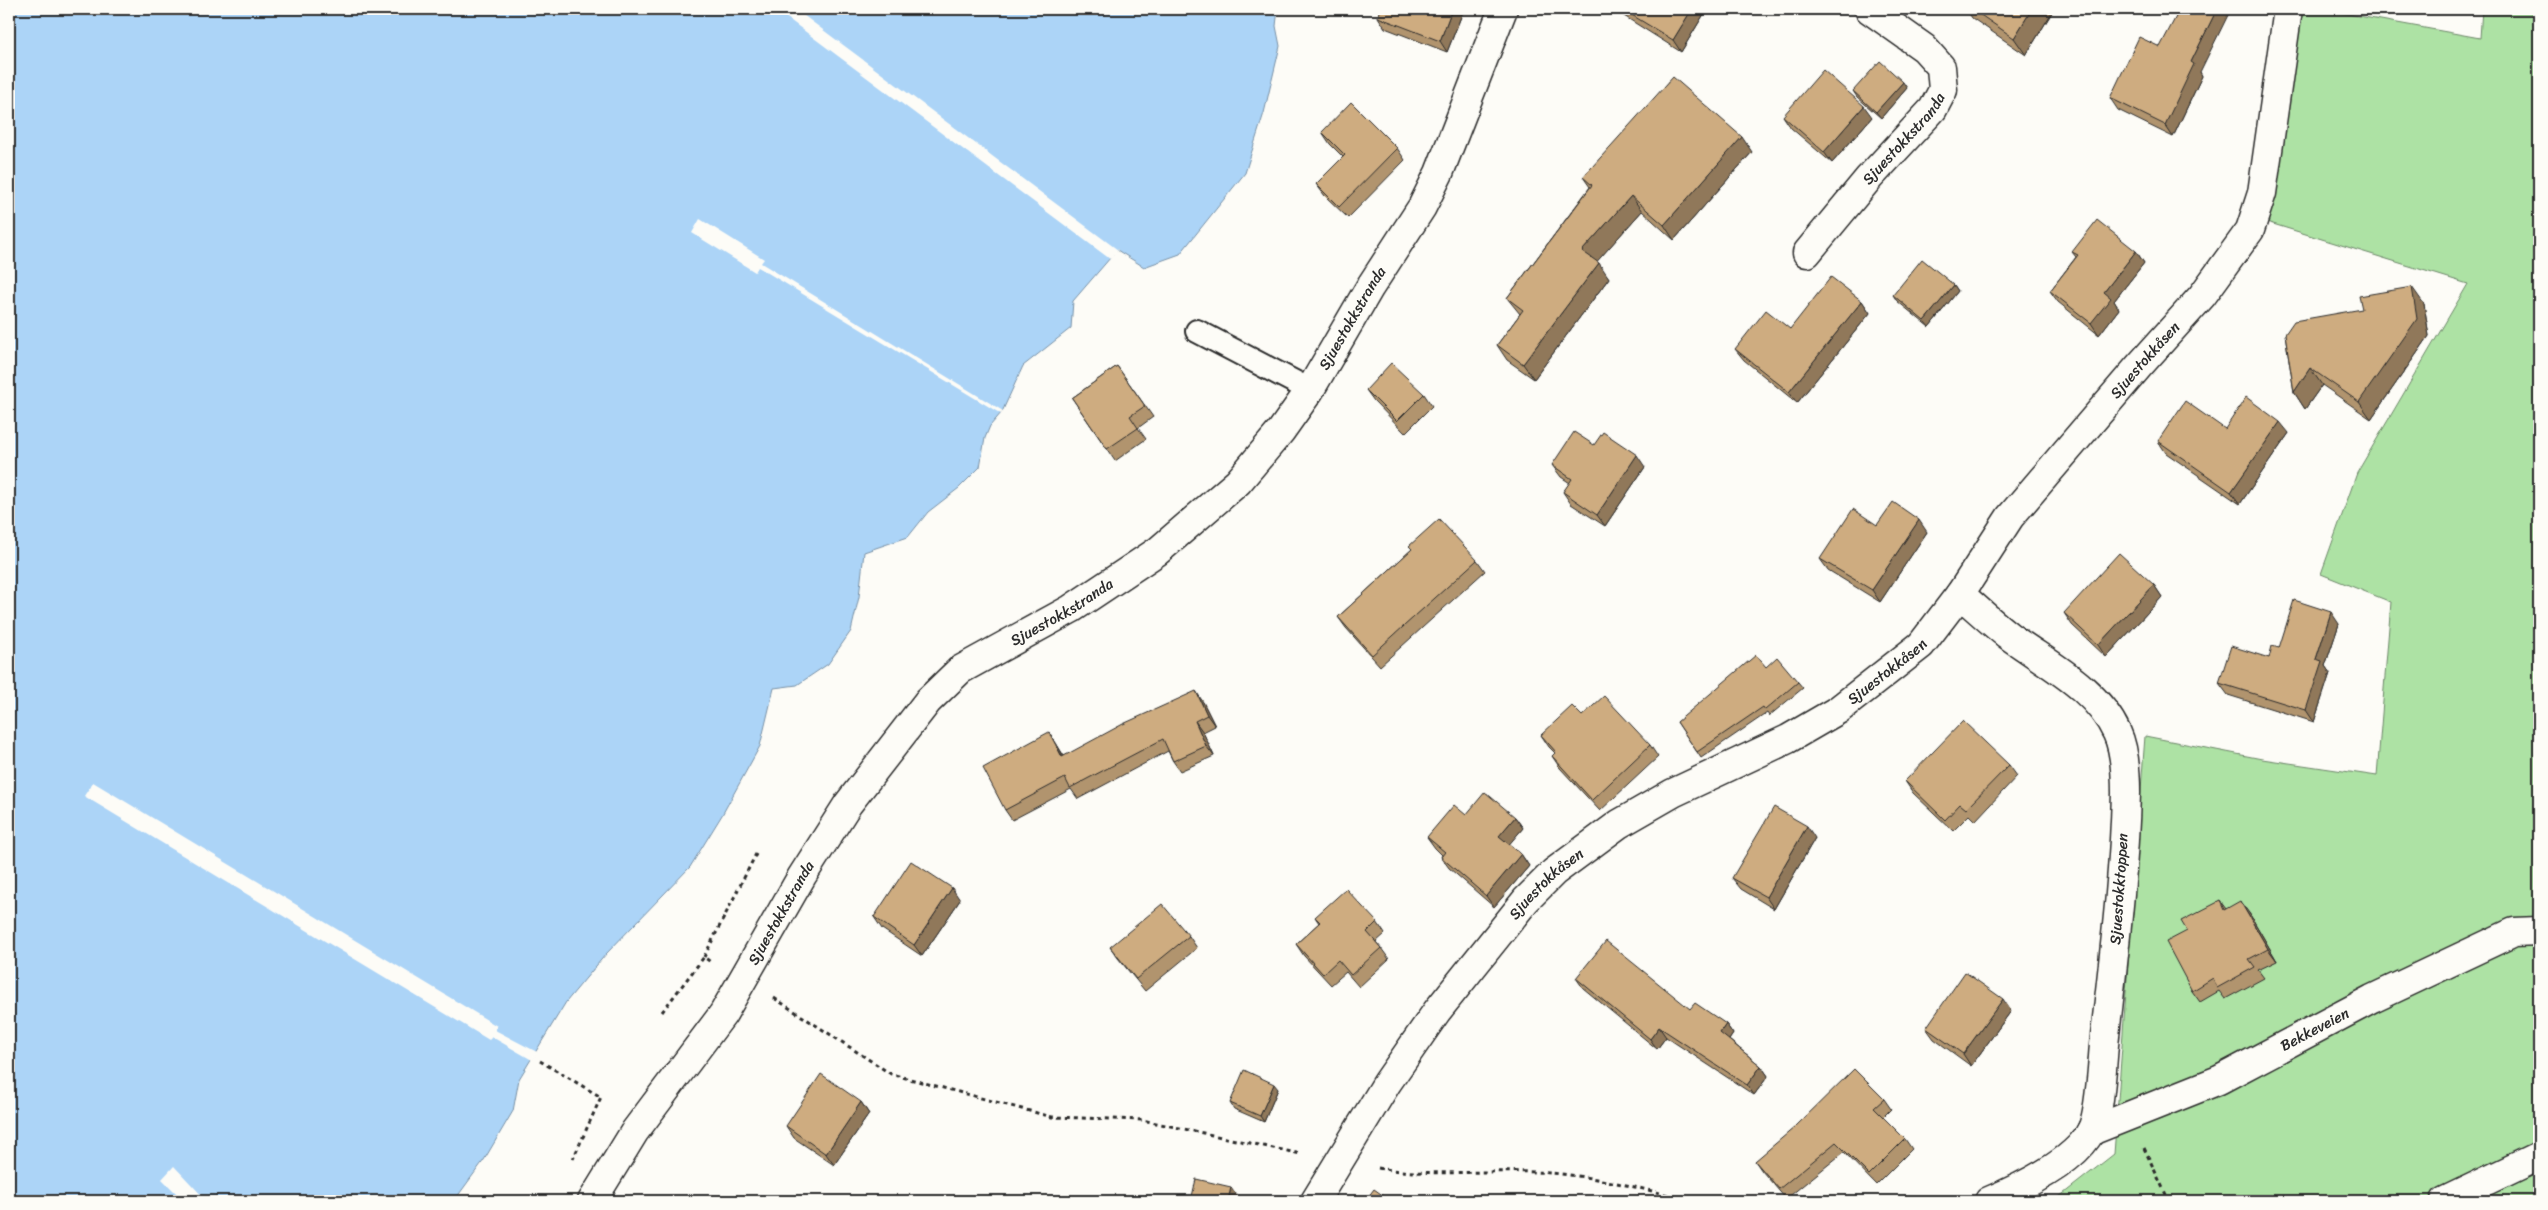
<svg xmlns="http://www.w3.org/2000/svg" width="2548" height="1210" viewBox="0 0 2548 1210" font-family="Sriracha,sans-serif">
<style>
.green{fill:#ade2a4;stroke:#6c8668}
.water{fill:#acd4f7;stroke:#7890a5}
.pier{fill:#fdfcf7}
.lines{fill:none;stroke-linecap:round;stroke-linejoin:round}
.service-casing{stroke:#2b2b2b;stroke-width:26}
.minor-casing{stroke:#2b2b2b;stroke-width:31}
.path{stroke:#2b2b2b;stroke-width:3;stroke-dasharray:4 4;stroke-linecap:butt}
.service{stroke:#fdfcf7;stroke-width:22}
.minor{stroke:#fdfcf7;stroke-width:28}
.wall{fill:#b1946e;stroke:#2b2b2b}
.shaded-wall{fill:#90785a;stroke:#2b2b2b}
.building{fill:#ceac80;stroke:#2b2b2b}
.labels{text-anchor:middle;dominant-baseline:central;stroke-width:5;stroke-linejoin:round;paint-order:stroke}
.street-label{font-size:15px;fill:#2b2b2b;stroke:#fdfcf7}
</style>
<rect width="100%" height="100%" fill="#fdfcf7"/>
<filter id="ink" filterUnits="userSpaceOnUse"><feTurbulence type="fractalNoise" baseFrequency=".02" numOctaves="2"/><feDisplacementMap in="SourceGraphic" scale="10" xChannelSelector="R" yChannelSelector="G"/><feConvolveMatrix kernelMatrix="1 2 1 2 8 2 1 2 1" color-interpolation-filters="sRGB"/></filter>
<g filter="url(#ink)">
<path class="green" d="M 2296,9 L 2320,9 L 2480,38 L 2482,9 L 2539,9 L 2539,1201 L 2054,1201 L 2114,1154 L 2145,736 L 2262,759 L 2377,776 L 2391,602 L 2321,574 L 2357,473 L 2468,284 L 2260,220 L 2284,140 Z"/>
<path class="water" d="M 9,9 L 1278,9 L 1276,26 L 1280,46 L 1264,113 L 1245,173 L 1180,254 L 1144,267 L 1117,250 L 1073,301 L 1071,328 L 1023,366 L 1002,412 L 990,426 L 985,438 L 980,467 L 959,488 L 928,512 L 908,537 L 864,552 L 859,597 L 851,631 L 828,664 L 797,685 L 774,688 L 760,746 L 722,815 L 690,867 L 606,954 L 566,1002 L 519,1079 L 513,1111 L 484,1160 L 454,1201 L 9,1201 Z"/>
<g class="pier">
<path d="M 775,9 L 795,9 L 1118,250 L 1110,259 Z"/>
<path d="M 700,219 L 764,259 L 761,263 L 1003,411 L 1001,414 L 758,267 L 755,272 L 692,233 Z"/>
<path d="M 93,782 L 497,1026 L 495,1030 L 537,1052 L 532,1060 L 492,1037 L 489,1040 L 84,796 Z"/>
<path d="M 174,1166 L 207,1201 L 184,1201 L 162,1179 Z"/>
</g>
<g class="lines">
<g class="service-casing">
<path id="service" d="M 1197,331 L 1310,390"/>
</g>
<g class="minor-casing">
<g id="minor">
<path id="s1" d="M 1807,253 L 1869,178 L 1933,109 L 1943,90 L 1941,67 L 1924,48 L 1869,9"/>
<path d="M 1960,594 C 1976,608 1992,623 2009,636 C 2047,664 2096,687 2117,733 C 2125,750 2126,774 2126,793 C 2124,877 2113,962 2104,1045 C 2102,1065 2100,1115 2091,1131 C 2075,1162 2020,1188 1989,1201"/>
<path id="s2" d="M 2091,1131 L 2219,1080 L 2372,999 L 2514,932 L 2539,931"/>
<path id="s3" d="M 592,1201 L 635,1131 L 723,1014 L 802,876 L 848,804 L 928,701 L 960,670 L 1071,609 L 1158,551 L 1238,482 L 1281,431 L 1310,390 L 1370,287 L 1422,207 L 1439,173 L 1503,9"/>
<path id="s4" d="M 1315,1201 L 1387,1083 L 1437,1011 L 1526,900 L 1554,872 L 1619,824 L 1673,793 L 1788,739 L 1838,710 L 1921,645 L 1960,594 L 2010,517 L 2139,366 L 2202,296 L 2250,230 L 2262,193 L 2288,9"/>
<path d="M 2445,1201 L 2539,1156"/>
</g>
</g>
<g class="path">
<path d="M 704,957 L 756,854"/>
<path d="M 774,998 L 891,1074 L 1052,1117 L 1142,1120 L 1301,1154"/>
<path d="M 662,1012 L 704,957 L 712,963"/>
<path d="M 540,1061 L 601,1097 L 573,1159"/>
<path d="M 2144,1148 L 2169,1201"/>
<path d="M 1378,1168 C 1430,1177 1482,1170 1534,1172 C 1588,1174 1640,1188 1692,1201"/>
</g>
<use href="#service" class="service"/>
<use href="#minor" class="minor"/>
</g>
<g class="wall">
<path d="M 1381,9 L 1464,9 L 1447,52 L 1385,28 L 1378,17 Z"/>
<path d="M 1614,9 L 1707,9 L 1681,52 L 1616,11 Z"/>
<path d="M 1966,9 L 2054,9 L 2026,55 L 1972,18 Z"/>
<path d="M 2160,47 L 2200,72 L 2202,76 L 2173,137 L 2118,110 L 2110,98 Z"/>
<path d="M 1907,88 L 1881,118 L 1857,97 L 1853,91 Z"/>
<path d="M 1783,116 L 1872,117 L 1832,163 L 1791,128 Z"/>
<path d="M 1322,132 L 1397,148 L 1405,160 L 1348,218 L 1325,196 L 1316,184 L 1343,157 L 1330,144 Z"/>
<path d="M 1752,152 L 1674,240 L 1642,211 L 1596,262 L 1609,278 L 1534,379 L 1507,360 L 1497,345 L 1520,314 L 1507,298 L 1590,187 L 1583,177 Z"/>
<path d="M 2136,251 L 2144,263 L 2114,301 L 2119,309 L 2099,335 L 2058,302 L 2050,291 L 2076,257 L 2072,252 Z"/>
<path d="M 1954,285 L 1958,291 L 1929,327 L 1897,301 L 1893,295 Z"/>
<path d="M 1862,301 L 1870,313 L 1797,403 L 1744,360 L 1735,349 L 1790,329 Z"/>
<path d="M 2424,304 L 2429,336 L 2371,419 L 2322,385 L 2305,409 L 2294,392 L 2285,334 Z"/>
<path d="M 1117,366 L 1153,417 L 1138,428 L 1146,439 L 1115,461 L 1072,398 Z"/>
<path d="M 1366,390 L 1424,394 L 1432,406 L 1405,433 L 1374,401 Z"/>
<path d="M 2225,429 L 2289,433 L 2240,504 L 2166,453 L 2158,441 Z"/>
<path d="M 1552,465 L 1645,467 L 1605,526 L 1571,504 L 1563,492 L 1570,483 L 1561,477 Z"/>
<path d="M 1927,532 L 1880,602 L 1828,570 L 1820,559 Z"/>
<path d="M 1409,546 L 1477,560 L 1485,571 L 1380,666 L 1346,628 L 1338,617 L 1412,549 Z"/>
<path d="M 2154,585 L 2162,597 L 2106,657 L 2072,625 L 2064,613 Z"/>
<path d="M 2339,624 L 2325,666 L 2330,673 L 2314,722 L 2228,695 L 2219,683 L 2269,658 L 2279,648 Z"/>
<path d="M 1766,667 L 1798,682 L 1803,688 L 1769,716 L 1767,713 L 1701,758 L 1677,722 Z"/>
<path d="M 1203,702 L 1215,726 L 1203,732 L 1214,756 L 1180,771 L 1173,761 L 1168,751 L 1078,799 L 1071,789 L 1012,820 L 1005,810 L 1049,732 L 1056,743 L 1064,756 Z"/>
<path d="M 1582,716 L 1650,745 L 1658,757 L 1600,811 L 1560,768 L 1552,756 L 1555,753 L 1549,747 L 1541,735 Z"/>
<path d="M 2009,765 L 2017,776 L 1975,821 L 1969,815 L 1953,831 L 1913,793 L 1905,781 Z"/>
<path d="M 1466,815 L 1515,817 L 1523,828 L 1509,844 L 1521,854 L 1529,866 L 1494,907 L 1449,868 L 1441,857 L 1442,855 L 1435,848 L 1427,837 Z"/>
<path d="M 1815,838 L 1774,909 L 1741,889 L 1732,878 Z"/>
<path d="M 960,900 L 922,956 L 882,929 L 874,917 Z"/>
<path d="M 2220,901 L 2226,909 L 2249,913 L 2277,961 L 2258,970 L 2264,978 L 2225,999 L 2219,991 L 2200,1002 L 2192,991 L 2187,931 Z"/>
<path d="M 1315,917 L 1377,922 L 1385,934 L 1376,942 L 1381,948 L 1389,959 L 1359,987 L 1346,972 L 1331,985 L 1304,956 L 1296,944 L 1319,923 Z"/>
<path d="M 1189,936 L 1197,948 L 1145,991 L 1118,958 L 1110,947 Z"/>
<path d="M 1576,978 L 1690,1009 L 1726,1024 L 1733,1034 L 1729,1040 L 1761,1066 L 1768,1076 L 1754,1095 L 1666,1037 L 1657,1049 L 1583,988 Z"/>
<path d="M 2011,1011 L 1971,1066 L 1934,1039 L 1926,1028 Z"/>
<path d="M 1278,1089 L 1264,1122 L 1234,1109 L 1230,1103 Z"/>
<path d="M 1884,1099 L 1891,1109 L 1883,1117 L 1905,1139 L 1912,1149 L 1876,1185 L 1844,1152 L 1786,1199 L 1762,1171 L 1755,1161 Z"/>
<path d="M 861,1102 L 869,1114 L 834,1165 L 794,1138 L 786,1126 Z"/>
</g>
<g class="shaded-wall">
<path d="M 1452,9 L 1464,9 L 1447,52 L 1440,41 Z"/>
<path d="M 1692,9 L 1707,9 L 1681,52 L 1673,40 Z"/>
<path d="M 2032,9 L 2054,9 L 2026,55 L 2014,38 Z"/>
<path d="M 2217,9 L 2231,9 L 2200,72 L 2202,76 L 2173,137 L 2165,125 L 2191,62 Z"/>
<path d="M 1903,82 L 1907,88 L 1881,118 L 1876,112 Z"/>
<path d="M 1864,106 L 1872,117 L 1832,163 L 1824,152 Z"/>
<path d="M 1742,137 L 1752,152 L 1674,240 L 1664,225 Z"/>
<path d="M 1631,196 L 1642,211 L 1593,266 L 1582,251 Z"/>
<path d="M 2136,251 L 2144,263 L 2114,301 L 2119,309 L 2099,335 L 2091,323 L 2104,292 Z"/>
<path d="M 1599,263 L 1609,278 L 1534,379 L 1523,364 Z"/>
<path d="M 1954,285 L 1958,291 L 1929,327 L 1924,321 Z"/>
<path d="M 2412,287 L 2424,304 L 2429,336 L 2371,419 L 2359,402 Z"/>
<path d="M 1862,301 L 1870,313 L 1797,403 L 1789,392 Z"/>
<path d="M 2310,368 L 2322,385 L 2305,409 L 2294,392 Z"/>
<path d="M 2280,422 L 2289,433 L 2240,504 L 2231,492 Z"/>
<path d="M 1637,455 L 1645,467 L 1605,526 L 1597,515 Z"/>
<path d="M 1919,520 L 1927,532 L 1880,602 L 1872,590 Z"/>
<path d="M 2154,585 L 2162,597 L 2106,657 L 2098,645 Z"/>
<path d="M 2331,612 L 2339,624 L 2325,666 L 2330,673 L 2314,722 L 2306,710 L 2316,659 Z"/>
<path d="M 1196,691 L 1203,702 L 1215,726 L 1207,715 Z"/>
<path d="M 1195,721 L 1203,732 L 1214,756 L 1206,746 Z"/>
<path d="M 1049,732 L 1056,743 L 1070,768 L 1062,757 Z"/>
<path d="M 1515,817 L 1523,828 L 1507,847 L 1499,836 Z"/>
<path d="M 1807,826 L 1815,838 L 1774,909 L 1766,897 Z"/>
<path d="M 1521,854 L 1529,866 L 1494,907 L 1486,896 Z"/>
<path d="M 952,888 L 960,900 L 922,956 L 914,945 Z"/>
<path d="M 2240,901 L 2249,913 L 2277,961 L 2268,949 Z"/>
<path d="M 2003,999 L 2011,1011 L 1971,1066 L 1963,1054 Z"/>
<path d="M 1726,1024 L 1733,1034 L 1727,1043 L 1720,1033 Z"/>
<path d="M 1659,1027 L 1666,1037 L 1657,1049 L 1650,1039 Z"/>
<path d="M 1761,1066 L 1768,1076 L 1754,1095 L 1747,1085 Z"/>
<path d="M 1274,1084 L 1278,1089 L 1264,1122 L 1260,1116 Z"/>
<path d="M 861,1102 L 869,1114 L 834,1165 L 826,1154 Z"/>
<path d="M 1231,1187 L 1239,1198 L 1238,1201 L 1228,1201 Z"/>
</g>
<g class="building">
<path d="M 1381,9 L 1452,9 L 1440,41 L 1378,17 Z"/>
<path d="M 1622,9 L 1692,9 L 1673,40 Z"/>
<path d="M 1972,9 L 2032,9 L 2014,38 Z"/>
<path d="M 2180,9 L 2217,9 L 2191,62 L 2194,64 L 2165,125 L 2110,98 L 2139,37 L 2160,47 Z"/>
<path d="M 1880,61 L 1903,82 L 1876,112 L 1853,91 Z"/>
<path d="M 1823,70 L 1864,106 L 1824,152 L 1783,116 Z"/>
<path d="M 1673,77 L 1742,137 L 1664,225 L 1631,196 L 1582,251 L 1599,263 L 1523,364 L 1497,345 L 1523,310 L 1507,298 L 1592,185 L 1583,177 Z"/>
<path d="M 1351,102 L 1397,148 L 1339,207 L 1316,184 L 1345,155 L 1322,132 Z"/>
<path d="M 2097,220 L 2136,251 L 2104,292 L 2111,298 L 2091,323 L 2050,291 L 2078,255 L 2072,252 Z"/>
<path d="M 1922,259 L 1954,285 L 1924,321 L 1893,295 Z"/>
<path d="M 1831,277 L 1862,301 L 1789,392 L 1735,349 L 1766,310 L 1790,329 Z"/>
<path d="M 2412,287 L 2417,319 L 2359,402 L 2310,368 L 2294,392 L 2285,334 L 2294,321 L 2362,309 L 2359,296 Z"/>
<path d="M 1391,363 L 1424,394 L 1397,421 L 1366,390 Z"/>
<path d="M 1117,366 L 1145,406 L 1130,416 L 1138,428 L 1107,449 L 1072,398 Z"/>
<path d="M 2246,397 L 2280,422 L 2231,492 L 2158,441 L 2185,401 L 2225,429 Z"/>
<path d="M 1574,432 L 1594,445 L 1603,432 L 1637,455 L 1597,515 L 1563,492 L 1572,479 L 1552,465 Z"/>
<path d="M 1893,502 L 1919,520 L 1872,590 L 1820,559 L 1853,509 L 1877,525 Z"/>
<path d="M 1439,519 L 1477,560 L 1372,655 L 1338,617 L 1412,549 L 1409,546 Z"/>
<path d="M 2119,553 L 2154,585 L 2098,645 L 2064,613 Z"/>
<path d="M 2294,600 L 2331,612 L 2316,659 L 2322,661 L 2306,710 L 2219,683 L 2231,646 L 2269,658 L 2272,646 L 2279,648 Z"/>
<path d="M 1756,655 L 1766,667 L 1777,657 L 1798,682 L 1765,710 L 1763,707 L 1697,752 L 1677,722 Z"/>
<path d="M 1196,691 L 1207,715 L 1195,721 L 1206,746 L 1173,761 L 1163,739 L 1070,788 L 1065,778 L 1005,810 L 983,768 L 1049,732 L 1062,757 L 1123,724 Z"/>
<path d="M 1604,696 L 1650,745 L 1592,800 L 1552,756 L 1556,752 L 1541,735 L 1572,706 L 1582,716 Z"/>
<path d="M 1963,721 L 2009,765 L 1966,809 L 1960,804 L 1945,820 L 1905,781 Z"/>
<path d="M 1485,792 L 1515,817 L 1499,836 L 1521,854 L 1486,896 L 1441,857 L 1445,852 L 1427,837 L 1454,805 L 1466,815 Z"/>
<path d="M 1774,807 L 1807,826 L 1766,897 L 1732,878 Z"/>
<path d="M 911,861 L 952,888 L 914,945 L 874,917 Z"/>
<path d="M 1346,889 L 1377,922 L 1367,932 L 1381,948 L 1351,975 L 1338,960 L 1323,974 L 1296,944 L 1320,922 L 1315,917 Z"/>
<path d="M 2220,901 L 2224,910 L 2240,901 L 2268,949 L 2249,959 L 2255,967 L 2217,988 L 2213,978 L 2192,991 L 2166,942 L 2187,931 L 2181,921 Z"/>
<path d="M 1162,904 L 1189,936 L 1136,979 L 1110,947 Z"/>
<path d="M 1606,941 L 1690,1009 L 1695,1003 L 1726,1024 L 1720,1033 L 1761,1066 L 1747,1085 L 1659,1027 L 1650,1039 L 1576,978 Z"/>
<path d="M 1965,972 L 2003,999 L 1963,1054 L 1926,1028 Z"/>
<path d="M 1854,1069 L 1884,1099 L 1874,1108 L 1905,1139 L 1869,1175 L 1836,1142 L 1779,1189 L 1755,1161 L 1795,1127 Z"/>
<path d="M 1244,1070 L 1274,1084 L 1260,1116 L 1230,1103 Z"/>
<path d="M 821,1074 L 861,1102 L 826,1154 L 786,1126 Z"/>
<path d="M 1196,1179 L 1231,1187 L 1228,1201 L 1191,1201 Z"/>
<path d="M 1374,1189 L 1391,1201 L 1365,1201 Z"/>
<path d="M 1161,1198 L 1178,1201 L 1161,1201 Z"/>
</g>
</g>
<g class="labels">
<g class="street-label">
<text stroke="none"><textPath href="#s1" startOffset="150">Sjuestokkstranda</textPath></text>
<text stroke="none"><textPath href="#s3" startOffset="1185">Sjuestokkstranda</textPath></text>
<text stroke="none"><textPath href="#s4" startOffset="1204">Sjuestokkåsen</textPath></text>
<text stroke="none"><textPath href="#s3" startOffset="765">Sjuestokkstranda</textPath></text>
<text stroke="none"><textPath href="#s4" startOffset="798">Sjuestokkåsen</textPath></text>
<text stroke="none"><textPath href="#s4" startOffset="394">Sjuestokkåsen</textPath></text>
<text transform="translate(2119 889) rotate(-86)">Sjuestokktoppen</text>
<text stroke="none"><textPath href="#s3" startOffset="345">Sjuestokkstranda</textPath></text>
<text stroke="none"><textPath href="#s2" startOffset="246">Bekkeveien</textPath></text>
</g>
</g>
<rect width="2548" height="1210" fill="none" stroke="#fdfcf7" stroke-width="30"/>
<rect x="15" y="15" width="2518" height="1180" fill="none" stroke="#2b2b2b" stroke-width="2" filter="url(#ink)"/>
</svg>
